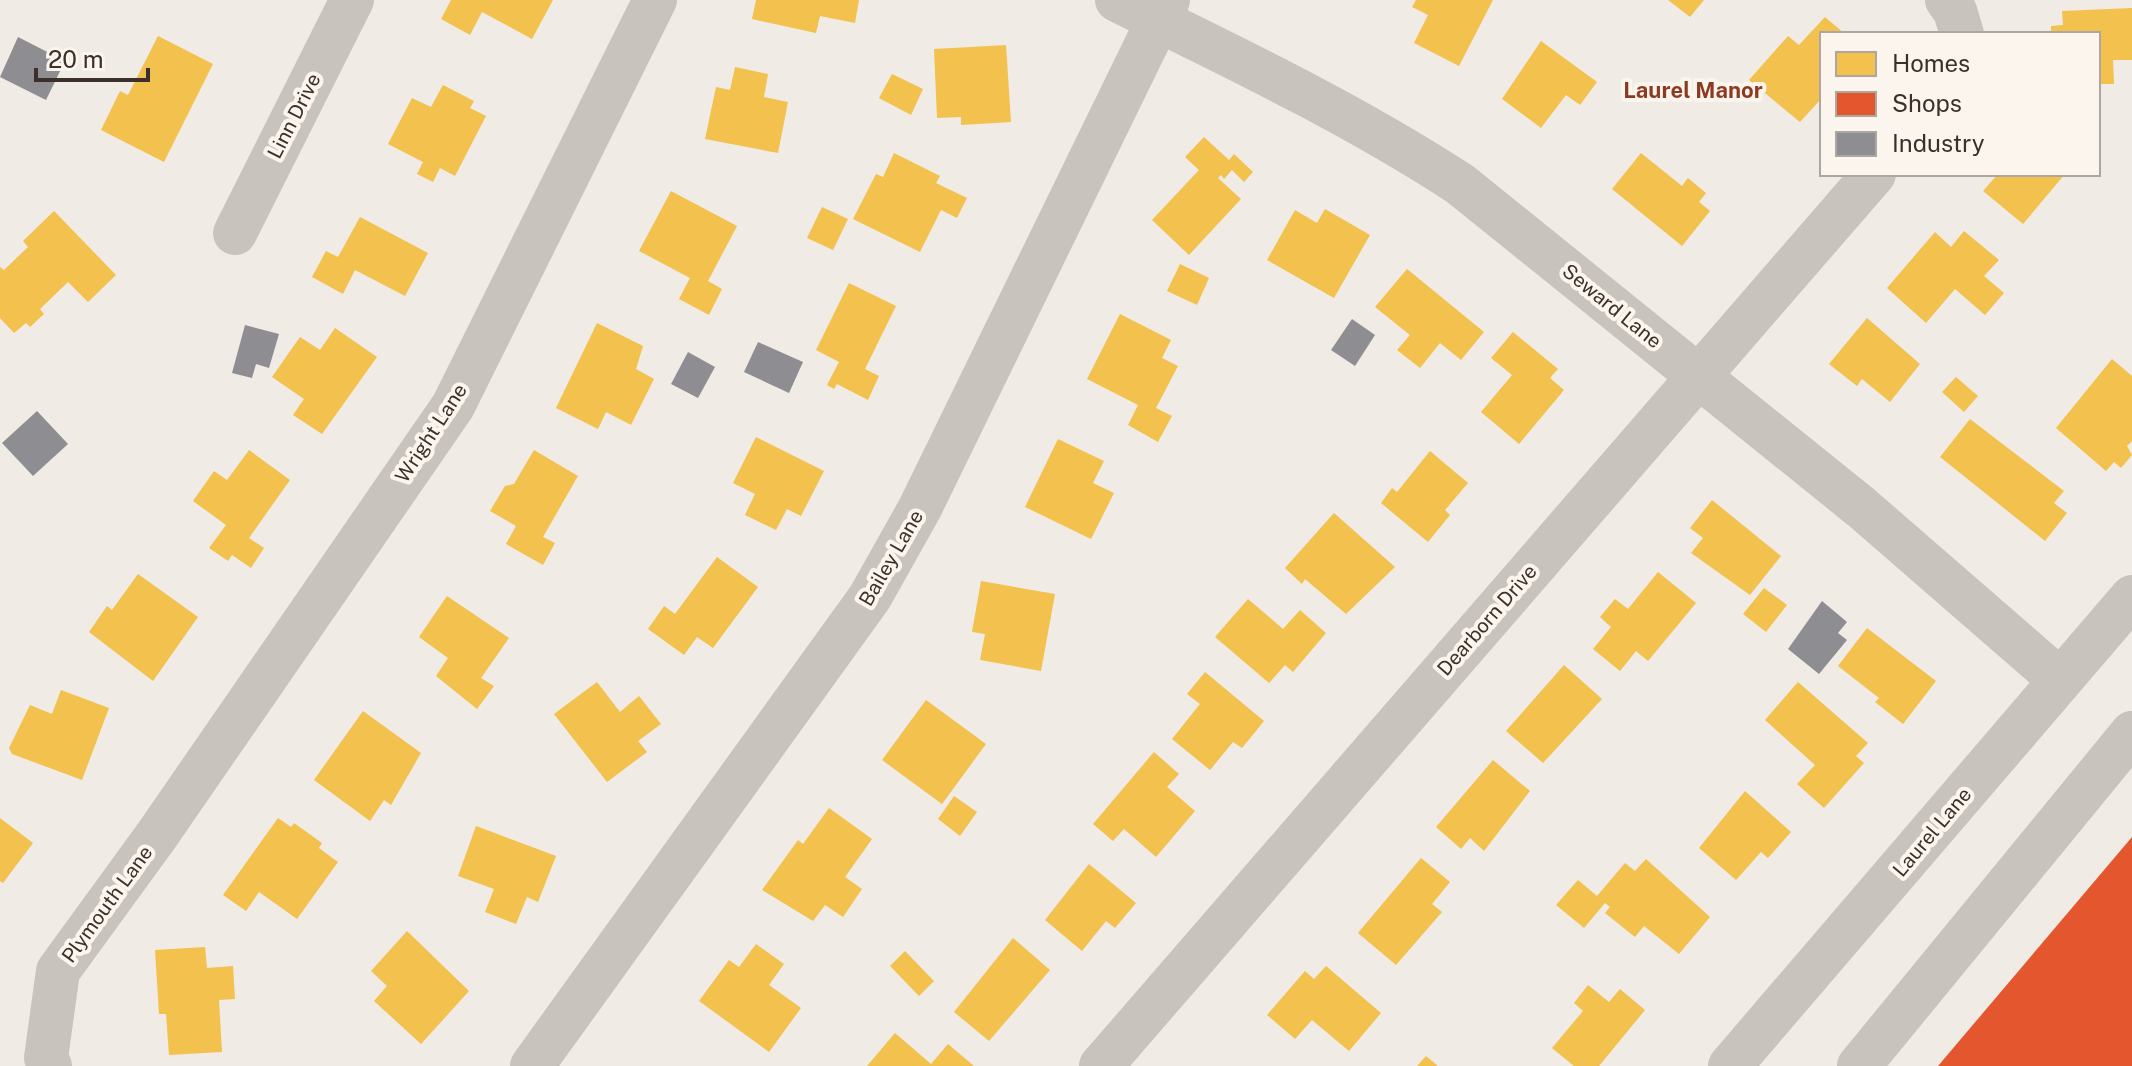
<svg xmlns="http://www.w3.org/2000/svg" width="2132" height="1066" viewBox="0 0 2132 1066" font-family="'Public Sans',sans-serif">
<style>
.homes{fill:#f2c14e}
.shops{fill:#e4572e}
.industry{fill:#8d8d92}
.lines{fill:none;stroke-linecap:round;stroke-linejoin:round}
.minor{stroke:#c9c3be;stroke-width:44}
.labels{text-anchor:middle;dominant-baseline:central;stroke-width:8;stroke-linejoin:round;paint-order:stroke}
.street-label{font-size:20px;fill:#3b302b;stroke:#fbf5ee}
.neighbourhood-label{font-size:22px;font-weight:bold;fill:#8c3b22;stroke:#fbf5ee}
</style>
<rect width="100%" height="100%" fill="#f0ebe5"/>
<g class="homes">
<path d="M 451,0 L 553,0 L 532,39 L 482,12 L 470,35 L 441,19 Z"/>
<path d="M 756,0 L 859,0 L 855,23 L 820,16 L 816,33 L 752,19 Z"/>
<path d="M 1416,0 L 1493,0 L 1459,66 L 1414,43 L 1428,15 L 1412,7 Z"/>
<path d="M 1668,0 L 1704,0 L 1690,17 Z"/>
<path d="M 2132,8 L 2132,60 L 2113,60 L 2114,84 L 2098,84 L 2098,34 L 2051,34 L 2051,26 L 2063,25 L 2062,11 Z"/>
<path d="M 1825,17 L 1845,34 L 1822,34 L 1822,98 L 1800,122 L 1749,80 L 1788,36 L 1799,45 Z"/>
<path d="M 158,36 L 213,64 L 164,162 L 101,130 L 120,91 L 128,95 Z"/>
<path d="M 1541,41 L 1597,82 L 1580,105 L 1566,95 L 1541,128 L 1502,99 Z"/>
<path d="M 1006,45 L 1011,122 L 961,125 L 961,117 L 937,118 L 934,49 Z"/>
<path d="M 735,67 L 768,74 L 764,97 L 788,102 L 778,153 L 705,139 L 716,87 L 730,90 Z"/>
<path d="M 892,74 L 923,89 L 911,115 L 879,98 Z"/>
<path d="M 443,85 L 474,101 L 470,108 L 486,116 L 455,176 L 440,168 L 433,182 L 417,174 L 423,162 L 388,144 L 412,98 L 431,107 Z"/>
<path d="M 1204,137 L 1229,160 L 1234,154 L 1253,172 L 1244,182 L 1232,170 L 1224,179 L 1221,175 L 1218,178 L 1241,199 L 1189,255 L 1152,220 L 1199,170 L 1185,157 Z"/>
<path d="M 894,153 L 940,176 L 936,183 L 967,198 L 957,218 L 941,210 L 920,252 L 853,219 L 876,174 L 883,177 Z"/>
<path d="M 1641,153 L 1682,186 L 1688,178 L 1706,193 L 1699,202 L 1710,211 L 1682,246 L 1612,189 Z"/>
<path d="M 1998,174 L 2065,174 L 2023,224 L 1983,191 Z"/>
<path d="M 671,191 L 737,226 L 708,281 L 722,289 L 709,315 L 679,299 L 690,278 L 639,251 Z"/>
<path d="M 822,207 L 848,219 L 833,250 L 807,238 Z"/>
<path d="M 1325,209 L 1370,235 L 1334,298 L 1267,260 L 1295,210 L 1317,223 Z"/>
<path d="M 54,211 L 116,275 L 88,302 L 68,282 L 40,309 L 44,314 L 30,327 L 26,323 L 14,333 L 0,318 L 0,267 L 4,270 L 28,247 L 23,241 Z"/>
<path d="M 360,217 L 428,253 L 405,296 L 355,270 L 343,294 L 312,277 L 326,251 L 338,257 Z"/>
<path d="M 1964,231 L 1999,260 L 1984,276 L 2004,293 L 1985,315 L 1955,289 L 1926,323 L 1887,288 L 1935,232 L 1951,247 Z"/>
<path d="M 1180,264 L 1209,278 L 1197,305 L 1167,291 Z"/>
<path d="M 1407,269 L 1484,332 L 1461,360 L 1440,343 L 1420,368 L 1397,350 L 1410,335 L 1375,307 Z"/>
<path d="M 849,283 L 896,306 L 865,369 L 879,376 L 868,400 L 837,384 L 834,389 L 827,385 L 839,362 L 816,350 Z"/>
<path d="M 1120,314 L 1171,340 L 1162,358 L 1178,366 L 1156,408 L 1172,416 L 1158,442 L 1128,425 L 1138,405 L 1087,379 Z"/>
<path d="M 1867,318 L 1920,364 L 1890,402 L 1862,379 L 1857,386 L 1829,364 Z"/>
<path d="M 597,323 L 643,346 L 636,369 L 654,379 L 631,425 L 606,412 L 598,429 L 556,408 Z"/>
<path d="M 335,328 L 377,357 L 322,434 L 293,415 L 304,399 L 272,377 L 300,337 L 320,350 Z"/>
<path d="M 1513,332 L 1558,369 L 1550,378 L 1564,390 L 1519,444 L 1481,412 L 1512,375 L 1491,358 Z"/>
<path d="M 2112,359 L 2132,376 L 2132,441 L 2127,446 L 2132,455 L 2121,468 L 2114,462 L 2106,471 L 2056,428 Z"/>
<path d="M 1956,377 L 1978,396 L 1964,412 L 1942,392 Z"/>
<path d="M 1970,419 L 2064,491 L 2054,503 L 2067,513 L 2045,541 L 1940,457 Z"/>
<path d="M 756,437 L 824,471 L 801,516 L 787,509 L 776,530 L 745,515 L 755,494 L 733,483 Z"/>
<path d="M 1058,439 L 1104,461 L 1093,483 L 1114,493 L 1091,539 L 1025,507 Z"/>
<path d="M 249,450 L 290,480 L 249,538 L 264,548 L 251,568 L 232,555 L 228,561 L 209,548 L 226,525 L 193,501 L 214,471 L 227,480 Z"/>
<path d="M 534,450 L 578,476 L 543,537 L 555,543 L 543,565 L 506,544 L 516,526 L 490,511 L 505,486 L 514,484 Z"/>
<path d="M 1430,451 L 1468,483 L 1445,510 L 1450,515 L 1428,542 L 1381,503 L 1392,488 L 1397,492 Z"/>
<path d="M 1712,500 L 1781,556 L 1750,595 L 1691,553 L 1703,538 L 1690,528 Z"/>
<path d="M 1334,513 L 1395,567 L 1346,614 L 1305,579 L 1302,584 L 1285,568 Z"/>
<path d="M 717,557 L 758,587 L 713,648 L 697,637 L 684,655 L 648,629 L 664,606 L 675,614 Z"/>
<path d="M 1658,572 L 1696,603 L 1648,661 L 1636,651 L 1620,671 L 1593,649 L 1611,627 L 1600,617 L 1615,599 L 1628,609 Z"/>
<path d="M 138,574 L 198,617 L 153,681 L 89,632 L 107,606 L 112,610 Z"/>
<path d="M 981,581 L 1055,594 L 1041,671 L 980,660 L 985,634 L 972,632 Z"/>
<path d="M 1764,588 L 1787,605 L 1766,632 L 1743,614 Z"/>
<path d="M 447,596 L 509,638 L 481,678 L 494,686 L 477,709 L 436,676 L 448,658 L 419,637 Z"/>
<path d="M 1248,599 L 1283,629 L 1300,610 L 1326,633 L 1293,672 L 1285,665 L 1269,683 L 1215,637 Z"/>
<path d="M 1867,628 L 1936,681 L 1903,724 L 1875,702 L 1879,698 L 1838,666 Z"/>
<path d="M 1564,665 L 1602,699 L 1543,763 L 1506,731 Z"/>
<path d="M 1205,672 L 1264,721 L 1242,748 L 1233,742 L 1210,770 L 1172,739 L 1200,704 L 1187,694 Z"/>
<path d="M 597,682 L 620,712 L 639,696 L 661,724 L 638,741 L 647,752 L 607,782 L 554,714 Z"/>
<path d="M 1798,682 L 1868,743 L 1856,756 L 1864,763 L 1824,808 L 1797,784 L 1815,765 L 1765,720 Z"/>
<path d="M 61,690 L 109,708 L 82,780 L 12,754 L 9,748 L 30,705 L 52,714 Z"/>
<path d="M 926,700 L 986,744 L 942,804 L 882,760 Z"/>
<path d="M 363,711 L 421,753 L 391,805 L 384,800 L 370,821 L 314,780 Z"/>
<path d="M 1154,752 L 1179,774 L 1167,787 L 1195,811 L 1156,857 L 1124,829 L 1113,841 L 1093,824 Z"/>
<path d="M 1493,760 L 1530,791 L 1484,851 L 1470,838 L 1461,849 L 1436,827 Z"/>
<path d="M 1745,791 L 1791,832 L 1768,858 L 1761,852 L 1736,880 L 1699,848 Z"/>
<path d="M 954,796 L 977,812 L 960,836 L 938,819 Z"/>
<path d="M 829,808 L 872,839 L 845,877 L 862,889 L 843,917 L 825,905 L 813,921 L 762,890 L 798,840 L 803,844 Z"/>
<path d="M 0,818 L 33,843 L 3,883 L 0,881 Z"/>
<path d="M 278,818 L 291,827 L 294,823 L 322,843 L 319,848 L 338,862 L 297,919 L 259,892 L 246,911 L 223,895 Z"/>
<path d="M 476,826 L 556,856 L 538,902 L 527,897 L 516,924 L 485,912 L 494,889 L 458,876 Z"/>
<path d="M 1421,858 L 1450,882 L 1432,904 L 1442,912 L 1396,965 L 1358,933 Z"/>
<path d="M 1646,859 L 1710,917 L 1679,954 L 1644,926 L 1635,937 L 1605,913 L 1610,907 L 1605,903 L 1584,928 L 1556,905 L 1578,880 L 1597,896 L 1625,863 L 1635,871 Z"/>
<path d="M 1089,864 L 1136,903 L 1115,928 L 1106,921 L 1082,951 L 1045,920 Z"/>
<path d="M 407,931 L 469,991 L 421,1044 L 374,1001 L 387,986 L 371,971 Z"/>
<path d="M 1013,938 L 1050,970 L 989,1041 L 954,1012 Z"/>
<path d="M 756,944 L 784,964 L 769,985 L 801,1008 L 769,1052 L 699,1001 L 729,960 L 739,967 Z"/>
<path d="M 205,947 L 207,968 L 233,966 L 235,999 L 219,1000 L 222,1052 L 169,1055 L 166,1014 L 159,1014 L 155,950 Z"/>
<path d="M 905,951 L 934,981 L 919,996 L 890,966 Z"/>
<path d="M 1326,966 L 1381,1013 L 1349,1051 L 1312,1020 L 1295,1039 L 1267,1015 L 1305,971 L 1314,979 Z"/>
<path d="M 1588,985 L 1609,1002 L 1620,989 L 1645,1010 L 1599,1066 L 1574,1066 L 1552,1048 L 1583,1011 L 1574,1003 Z"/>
<path d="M 895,1033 L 931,1064 L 948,1044 L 974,1066 L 867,1066 Z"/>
<path d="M 1426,1056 L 1438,1066 L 1417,1066 Z"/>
</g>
<path class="shops" d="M 2132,837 L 2132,1066 L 1938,1066 Z"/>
<g class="industry">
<path d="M 18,37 L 65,61 L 46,100 L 0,77 Z"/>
<path d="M 1352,319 L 1375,335 L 1355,366 L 1331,350 Z"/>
<path d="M 245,325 L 279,334 L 269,368 L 256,364 L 252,378 L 232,373 Z"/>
<path d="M 758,342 L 803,362 L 789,393 L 744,372 Z"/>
<path d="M 688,352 L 715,367 L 698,398 L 671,384 Z"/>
<path d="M 37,411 L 68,444 L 33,476 L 2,443 Z"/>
<path d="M 1822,601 L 1847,622 L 1838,633 L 1847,640 L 1819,674 L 1788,649 Z"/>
</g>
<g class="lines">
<g class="minor">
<path d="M 1117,0 C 1233,57 1351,113 1460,184 L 1862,508 L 2060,680"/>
<path d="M 1947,0 L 1955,11 L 1962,34"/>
<path d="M 235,233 L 352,0"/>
<path d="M 50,1066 L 46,1058 L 58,971 L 157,835 L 453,406 L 655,0"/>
<path d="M 532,1066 L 870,597 L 920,508 L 1168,0"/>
<path d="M 1101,1066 L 1874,174"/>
<path d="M 1730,1066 L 2132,597"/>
<path d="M 1859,1066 L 2132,733"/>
</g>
</g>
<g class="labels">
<g class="street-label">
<text transform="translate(294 116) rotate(-63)">Linn Drive</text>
<text transform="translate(1612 306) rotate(39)">Seward Lane</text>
<text transform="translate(431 433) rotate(-57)">Wright Lane</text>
<text transform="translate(891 558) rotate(-60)">Bailey Lane</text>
<text transform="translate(1487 620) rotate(-49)">Dearborn Drive</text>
<text transform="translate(1932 832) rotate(-50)">Laurel Lane</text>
<text transform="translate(107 904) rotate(-54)">Plymouth Lane</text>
</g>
<g class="neighbourhood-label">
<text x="1693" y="90">Laurel Manor</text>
</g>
</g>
<rect x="1820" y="32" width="280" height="144" fill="#fbf5ee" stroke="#aea6a0" stroke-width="2"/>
<rect x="1836" y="52" width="40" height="24" fill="#f2c14e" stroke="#aea6a0" stroke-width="2"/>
<text x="1892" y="72" font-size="24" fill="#3b302b">Homes</text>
<rect x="1836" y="92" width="40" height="24" fill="#e4572e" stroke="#aea6a0" stroke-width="2"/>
<text x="1892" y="112" font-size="24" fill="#3b302b">Shops</text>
<rect x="1836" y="132" width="40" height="24" fill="#8d8d92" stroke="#aea6a0" stroke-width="2"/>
<text x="1892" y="152" font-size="24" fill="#3b302b">Industry</text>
<path d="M36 68v12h112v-12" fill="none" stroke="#3b302b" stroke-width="4"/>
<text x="48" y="68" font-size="24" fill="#3b302b" stroke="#fbf5ee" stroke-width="6" paint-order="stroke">20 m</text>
</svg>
